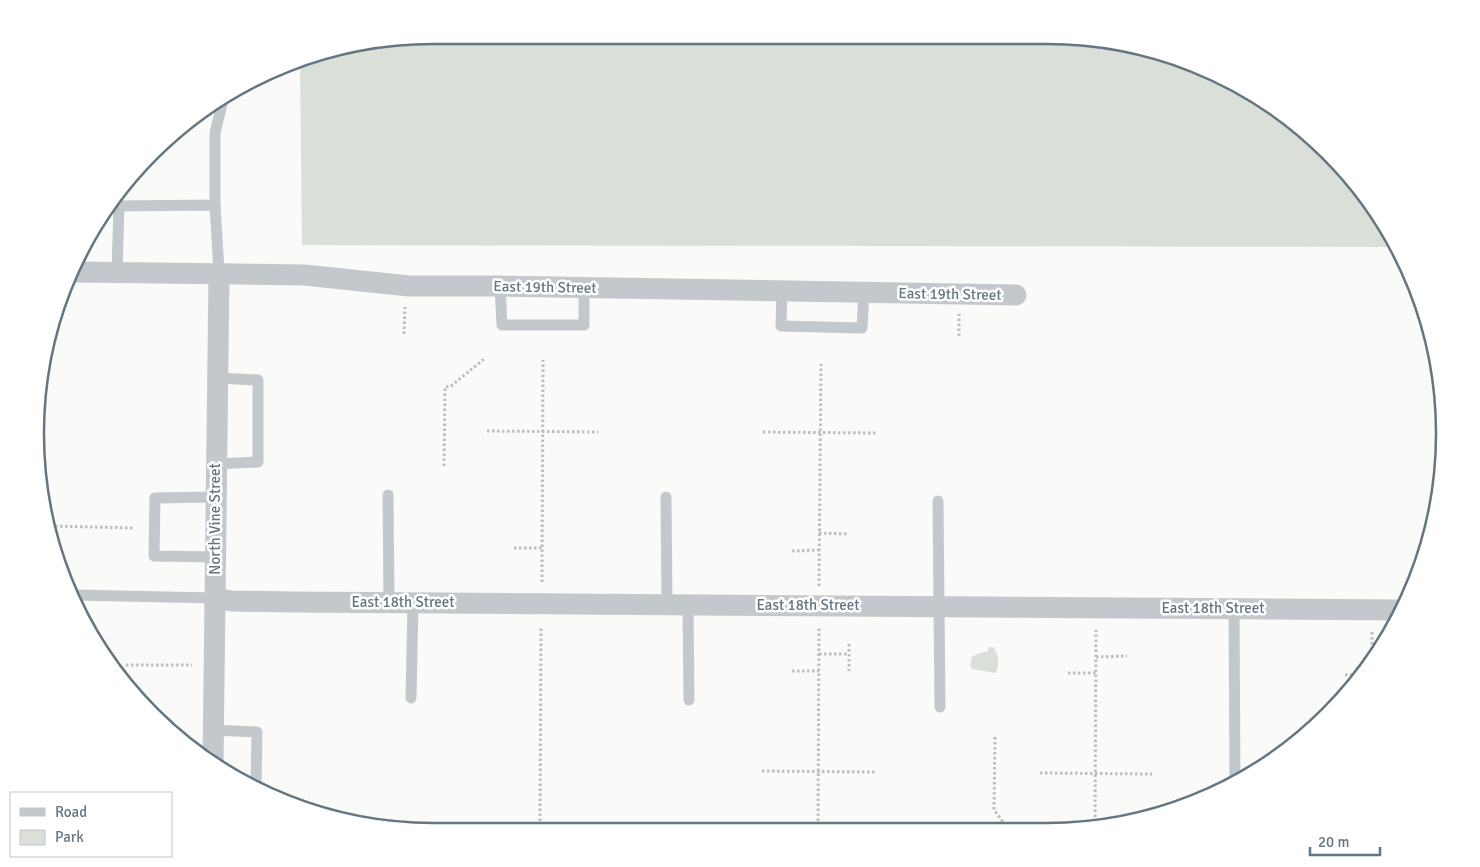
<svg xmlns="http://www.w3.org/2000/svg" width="1480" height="867" viewBox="0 0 1480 867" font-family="Signika,sans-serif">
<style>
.green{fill:#dadfd7}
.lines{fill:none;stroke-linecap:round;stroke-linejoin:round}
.path{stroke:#bbbfc2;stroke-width:3;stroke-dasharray:2.5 2.5;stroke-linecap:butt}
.service{stroke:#c3c8cc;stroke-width:11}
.minor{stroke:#c3c8cc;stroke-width:21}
.labels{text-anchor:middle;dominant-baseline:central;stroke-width:5;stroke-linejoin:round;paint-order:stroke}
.street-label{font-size:15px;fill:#657683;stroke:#fff}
.rim{fill:none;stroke:#657683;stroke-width:2.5}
</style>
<rect width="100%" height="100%" fill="#fafaf8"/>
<g class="green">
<path d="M 434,35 L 1073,36 L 1175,56 L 1268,102 L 1328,152 L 1378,212 L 1396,247 L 302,245 L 300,59 L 306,56 Z"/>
<path d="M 989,647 L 993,647 C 1000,657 999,662 996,673 L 972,669 L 970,665 L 972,657 L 977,654 L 988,651 Z"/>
</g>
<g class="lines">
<g class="path">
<path d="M 404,334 L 405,307"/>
<path d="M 959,336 L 959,314"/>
<path d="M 487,431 L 598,432"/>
<path d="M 763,432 L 878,433"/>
<path d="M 444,466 L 445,387 L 451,386 L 484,359"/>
<path d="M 50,526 L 134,528"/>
<path d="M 819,533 L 849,534"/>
<path d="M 514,548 L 542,548"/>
<path d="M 792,551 L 819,550"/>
<path d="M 542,582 L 543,360"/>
<path d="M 819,586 L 821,364"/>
<path d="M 1372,632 L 1372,661"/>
<path d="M 849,644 L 849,671"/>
<path d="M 819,654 L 849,654"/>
<path d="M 1096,657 L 1127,656"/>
<path d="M 126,665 L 192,665"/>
<path d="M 792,671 L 819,671"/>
<path d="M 1068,673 L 1096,673"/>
<path d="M 1345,675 L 1362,674"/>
<path d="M 995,737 L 994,810 L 1010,831"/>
<path d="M 762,771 L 875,772"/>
<path d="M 1040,773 L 1152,774"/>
<path d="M 1095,827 L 1096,630"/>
<path d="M 540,831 L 541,626"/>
<path d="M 818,831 L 819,627"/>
</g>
<g class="service">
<path d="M 215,205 L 215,133 L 223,100"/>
<path d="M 117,272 L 119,206 L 215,205 L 219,272"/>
<path d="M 500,286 L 502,325 L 584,325 L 584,288"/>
<path d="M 782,291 L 781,326 L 862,328 L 864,292"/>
<path d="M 216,464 L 258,462 L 258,380 L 217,378"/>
<path d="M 388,495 L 389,602"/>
<path d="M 216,497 L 155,498 L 154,556 L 216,557"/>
<path d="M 666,497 L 667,605"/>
<path d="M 938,501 L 940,707"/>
<path d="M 74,595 L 214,598"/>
<path d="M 688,605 L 689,700"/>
<path d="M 1234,609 L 1235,783"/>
<path d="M 411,698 L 413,603"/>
<path d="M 213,730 L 257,732 L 256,786"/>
</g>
<g class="minor">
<path d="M 75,272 L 304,275 L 409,286 L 500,286 L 1016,295"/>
<path d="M 214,598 L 232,601 L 293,602 L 1402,610"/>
<path d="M 213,765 L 219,272"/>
</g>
</g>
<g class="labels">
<g class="street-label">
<text transform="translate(545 287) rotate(1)">East 19th Street</text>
<text transform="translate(950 294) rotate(1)">East 19th Street</text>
<text transform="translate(215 519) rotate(-90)">North Vine Street</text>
<text x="403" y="602">East 18th Street</text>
<text x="808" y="605">East 18th Street</text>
<text x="1213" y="608">East 18th Street</text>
</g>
</g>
<path d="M0 0H1480V867H0ZM433 44H1047A389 389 0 0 1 1436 433V434A389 389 0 0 1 1047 823H433A389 389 0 0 1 44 434V433A389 389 0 0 1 433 44Z" fill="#fff" fill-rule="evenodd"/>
<path class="rim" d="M433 44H1047A389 389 0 0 1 1436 433V434A389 389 0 0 1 1047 823H433A389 389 0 0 1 44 434V433A389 389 0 0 1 433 44Z"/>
<rect x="10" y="792" width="162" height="65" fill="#ffffff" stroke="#c1c8cd"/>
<rect x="20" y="808" width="25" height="8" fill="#c3c8cc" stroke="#c1c8cd"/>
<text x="55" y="817" font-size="15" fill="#657683">Road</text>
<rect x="20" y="830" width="25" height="15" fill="#dadfd7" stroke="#c1c8cd"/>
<text x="55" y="842" font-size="15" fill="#657683">Park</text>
<path d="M1310 847v8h70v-8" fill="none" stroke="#657683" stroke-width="2.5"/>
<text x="1318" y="847" font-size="15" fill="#657683" stroke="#ffffff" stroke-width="4" paint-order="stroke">20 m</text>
</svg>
